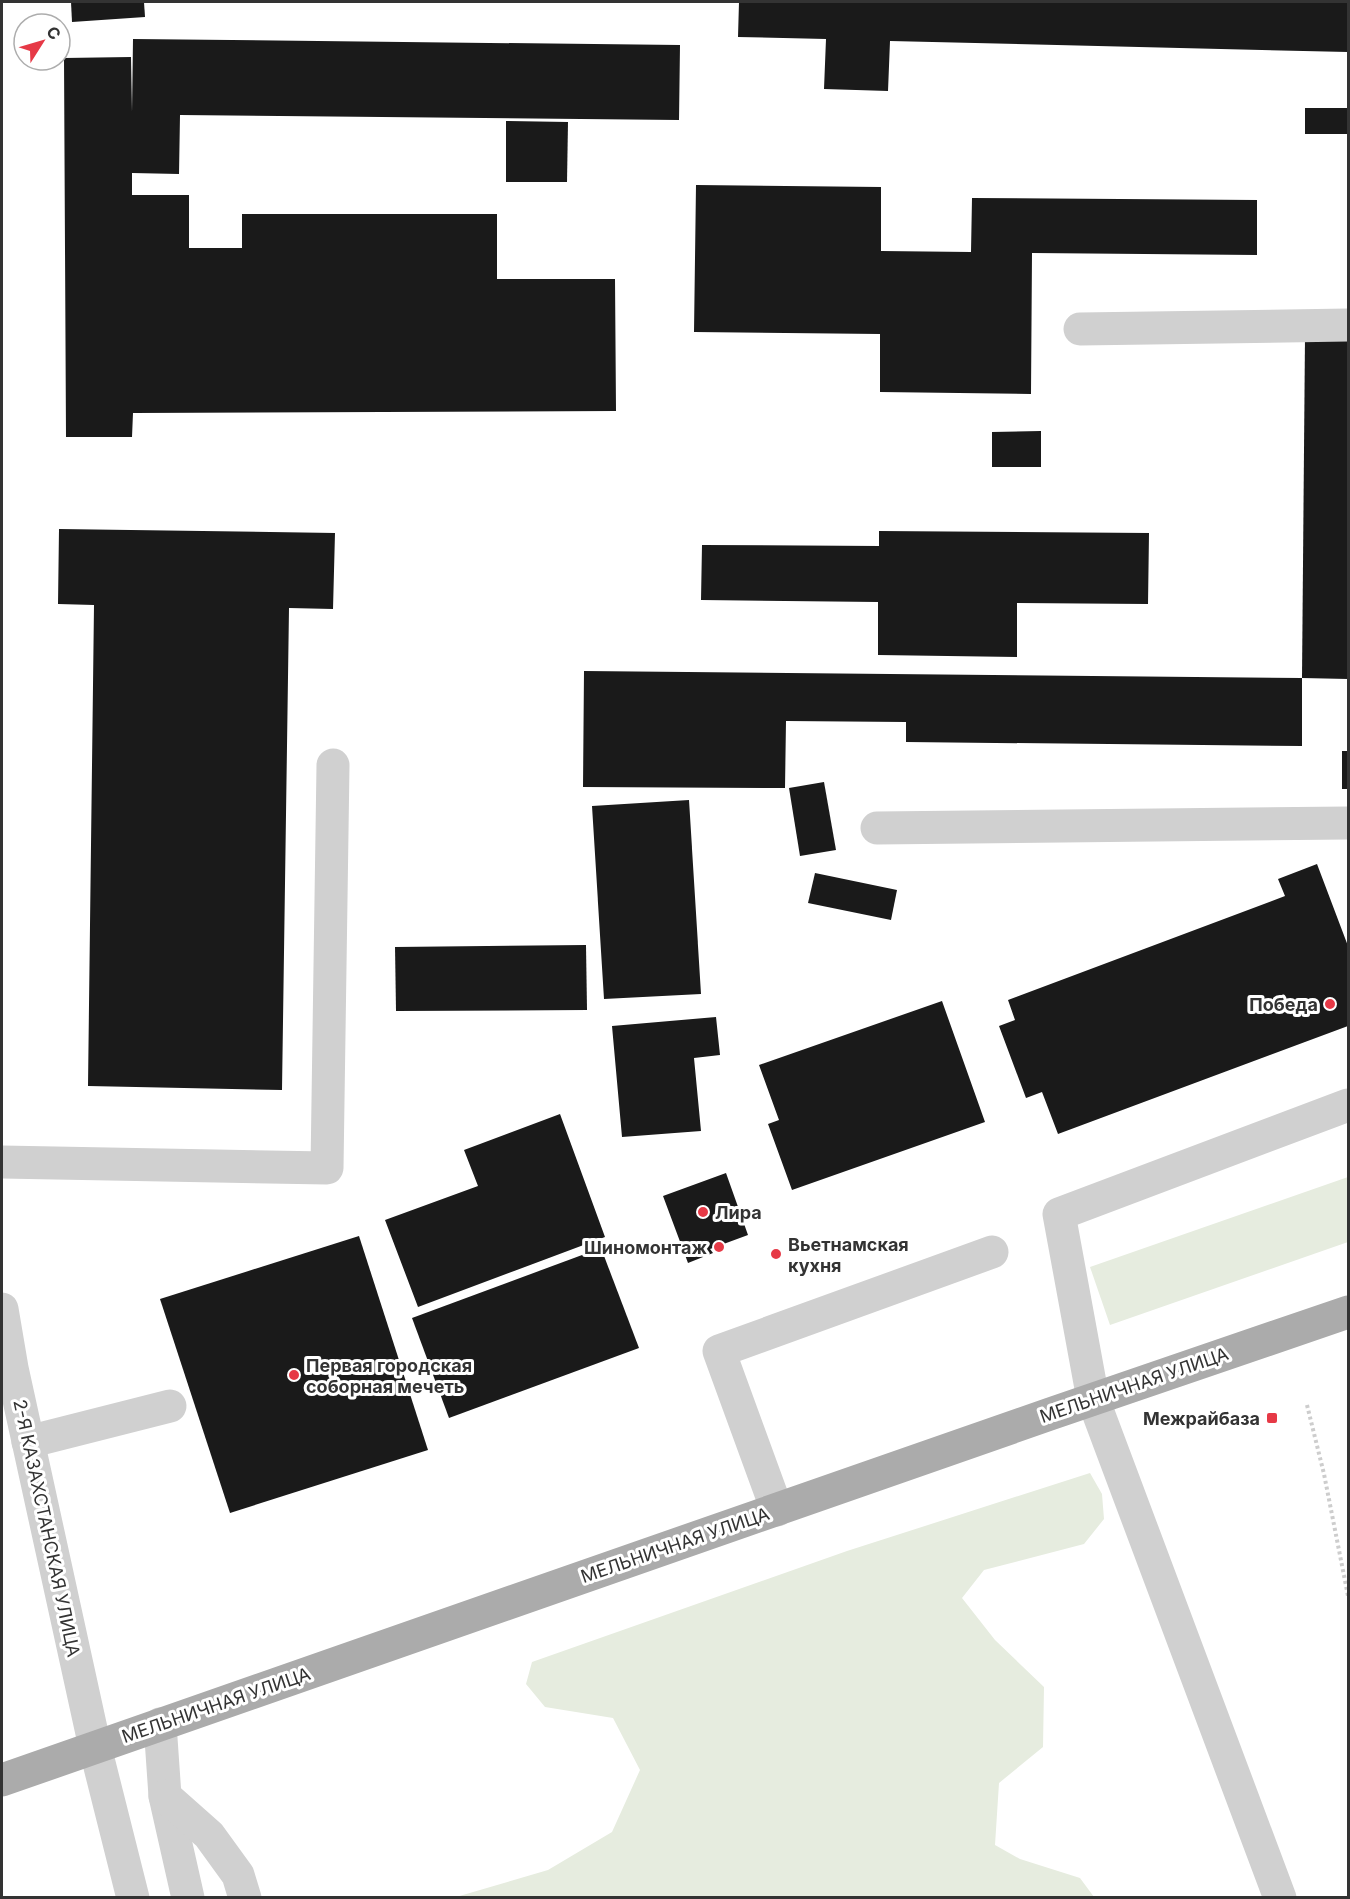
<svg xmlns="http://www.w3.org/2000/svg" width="1350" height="1899" viewBox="0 0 1350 1899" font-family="Inter,sans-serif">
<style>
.green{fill:#e6ecdf}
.building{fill:#1a1a1a}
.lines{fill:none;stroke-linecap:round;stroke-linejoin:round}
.path{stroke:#cdcdcd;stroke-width:4;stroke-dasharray:3 3;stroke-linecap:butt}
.minor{stroke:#d0d0d0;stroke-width:33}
.major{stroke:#ababab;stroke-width:33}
.poi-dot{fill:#e63946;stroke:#fff;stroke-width:2}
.labels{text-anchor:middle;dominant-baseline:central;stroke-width:6;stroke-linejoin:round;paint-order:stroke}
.poi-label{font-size:18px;font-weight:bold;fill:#333;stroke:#fff;text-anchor:end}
.street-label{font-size:18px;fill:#333;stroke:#fff}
</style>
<rect width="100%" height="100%" fill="#fff"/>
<g class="green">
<path d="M 1348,1177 L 1348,1242 L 1110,1325 L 1090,1267 Z"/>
<path d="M 1090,1473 L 1102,1494 L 1104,1519 L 1084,1544 L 984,1570 L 962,1598 L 995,1640 L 1044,1687 L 1043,1747 L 999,1783 L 995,1845 L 1020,1859 L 1080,1878 L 1094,1897 L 456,1897 L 548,1870 L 612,1832 L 640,1770 L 613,1718 L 545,1707 L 526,1684 L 532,1662 L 847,1551 Z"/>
</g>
<g class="building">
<path d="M 71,2 L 144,2 L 145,17 L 72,22 Z"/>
<path d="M 739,2 L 1348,2 L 1348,52 L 890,41 L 888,91 L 824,89 L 826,39 L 738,37 Z"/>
<path d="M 133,39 L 680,45 L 679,120 L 180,115 L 179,174 L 132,173 L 132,195 L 189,195 L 189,248 L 242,248 L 242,214 L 497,214 L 497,279 L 615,279 L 616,411 L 133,413 L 132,437 L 66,437 L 64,58 L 131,57 L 132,112 Z"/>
<rect x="1305" y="108" width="43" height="26"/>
<path d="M 506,121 L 568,122 L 567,182 L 506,182 Z"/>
<path d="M 696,185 L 881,187 L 881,251 L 971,252 L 972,198 L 1257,200 L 1257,255 L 1032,253 L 1031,394 L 880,392 L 880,334 L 694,332 Z"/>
<path d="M 1305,337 L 1348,338 L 1348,679 L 1302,678 Z"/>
<path d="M 1041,431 L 1041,467 L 992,467 L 992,432 Z"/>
<path d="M 59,529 L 335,533 L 333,609 L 289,608 L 282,1090 L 88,1086 L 94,605 L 58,604 Z"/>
<path d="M 879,531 L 1149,533 L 1148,604 L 1017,603 L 1017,657 L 878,655 L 878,602 L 701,600 L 702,545 L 879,546 Z"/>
<path d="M 584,671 L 1302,678 L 1302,746 L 906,742 L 906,722 L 786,721 L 785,788 L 583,787 Z"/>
<rect x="1342" y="751" width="6" height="38"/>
<path d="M 824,782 L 836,850 L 800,856 L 789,788 Z"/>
<path d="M 689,800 L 701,994 L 604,999 L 592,806 Z"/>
<path d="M 1317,864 L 1348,946 L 1348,1026 L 1058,1134 L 1042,1092 L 1026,1098 L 999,1026 L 1015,1020 L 1008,1000 L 1285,896 L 1278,879 Z"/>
<path d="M 815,873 L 897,890 L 891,920 L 808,903 Z"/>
<path d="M 586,945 L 587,1010 L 396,1011 L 395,947 Z"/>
<path d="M 942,1001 L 985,1122 L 792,1190 L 768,1124 L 779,1120 L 759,1065 Z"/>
<path d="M 716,1017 L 720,1055 L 694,1058 L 701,1131 L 622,1137 L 612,1026 Z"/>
<path d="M 560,1114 L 605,1237 L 418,1307 L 385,1220 L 478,1186 L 464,1150 Z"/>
<path d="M 726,1173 L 748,1235 L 710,1249 L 713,1253 L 688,1263 L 663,1196 Z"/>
<path d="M 359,1236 L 428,1450 L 230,1513 L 160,1299 Z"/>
<path d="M 601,1248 L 639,1348 L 449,1418 L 412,1318 Z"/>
</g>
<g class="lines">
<path class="path" d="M 1307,1405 L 1324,1474 L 1348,1596"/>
<g class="minor">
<path d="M 1080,329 L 1348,325"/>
<path d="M 877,828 L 1348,823"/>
<path d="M 2,1162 L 327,1168 L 333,765"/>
<path d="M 2,1309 L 12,1368 L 95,1747 L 133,1898"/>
<path d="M 28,1442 L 170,1406"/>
<path d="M 777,1510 L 719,1351 L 992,1252"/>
<path d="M 160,1724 L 165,1796 L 188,1898"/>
<path d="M 165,1796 L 209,1835 L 238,1875 L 245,1898"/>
<path d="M 1280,1898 L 1093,1399 L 1059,1214 L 1348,1105"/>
</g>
<path class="major" d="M 2,1780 L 1050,1414 L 1348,1312"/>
</g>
<g class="poi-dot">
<circle cx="1330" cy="1004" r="6"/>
<circle cx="703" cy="1212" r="6"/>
<circle cx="719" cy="1247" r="6"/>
<circle cx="776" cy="1254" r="6"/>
<circle cx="294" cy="1375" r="6"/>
<rect x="1266" y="1412" width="12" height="12" rx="3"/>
</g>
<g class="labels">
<g class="poi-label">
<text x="1318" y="1004">Победа</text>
<text x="715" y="1212" text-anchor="start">Лира</text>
<text x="788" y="1244" text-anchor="start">Вьетнамская<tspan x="788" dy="21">кухня</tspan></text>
<text x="707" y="1247">Шиномонтаж</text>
<text x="306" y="1365" text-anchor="start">Первая городская<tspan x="306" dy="21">соборная мечеть</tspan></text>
<text x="1260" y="1418">Межрайбаза</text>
</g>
<g class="street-label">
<text transform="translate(1134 1385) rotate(-19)">МЕЛЬНИЧНАЯ УЛИЦА</text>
<text transform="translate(47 1528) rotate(78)">2-Я КАЗАХСТАНСКАЯ УЛИЦА</text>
<text transform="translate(675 1545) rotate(-19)">МЕЛЬНИЧНАЯ УЛИЦА</text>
<text transform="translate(216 1705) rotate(-19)">МЕЛЬНИЧНАЯ УЛИЦА</text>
</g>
</g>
<rect width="1350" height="1899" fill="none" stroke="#333333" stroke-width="6"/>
<g transform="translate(42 42) rotate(53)"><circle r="28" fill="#ffffff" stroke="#adadad" stroke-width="1.5"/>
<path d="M0-4.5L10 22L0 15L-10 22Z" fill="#e63946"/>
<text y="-9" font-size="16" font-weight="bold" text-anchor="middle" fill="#333333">С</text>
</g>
</svg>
